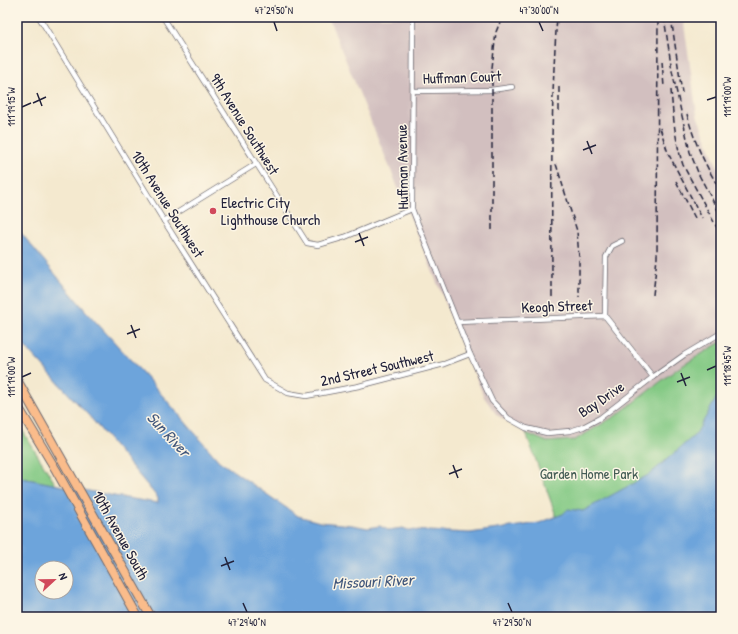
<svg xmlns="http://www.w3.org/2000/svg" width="738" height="634" viewBox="0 0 738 634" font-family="'Patrick Hand',sans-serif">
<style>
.industrial{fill:#d2bfbf}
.green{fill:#83c984;stroke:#527660}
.water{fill:#6da4db;stroke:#48638b;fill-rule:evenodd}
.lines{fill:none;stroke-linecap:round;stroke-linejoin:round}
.minor-casing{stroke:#6c686f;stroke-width:6}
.trunk-casing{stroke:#6c686f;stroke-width:10}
.minor{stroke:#fff;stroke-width:4.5}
.trunk{stroke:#fabc8b;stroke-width:8}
.rail{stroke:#22223b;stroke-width:1.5;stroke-dasharray:6 3;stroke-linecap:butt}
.ticks{fill:none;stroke:#22223b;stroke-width:1.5}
.poi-dot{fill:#d1495b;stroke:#fcf5e5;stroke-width:1.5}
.labels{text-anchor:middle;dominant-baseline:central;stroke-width:3;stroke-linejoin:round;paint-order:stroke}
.street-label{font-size:15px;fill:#22223b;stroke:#fcf5e5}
.poi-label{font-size:15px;fill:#22223b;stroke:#fcf5e5;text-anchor:start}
.park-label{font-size:15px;fill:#445c55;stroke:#fcf5e5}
.water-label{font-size:16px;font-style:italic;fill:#40567b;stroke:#fcf5e5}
.neatline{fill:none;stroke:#22223b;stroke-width:1.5}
.ticks-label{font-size:10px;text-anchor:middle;fill:#22223b}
</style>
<rect width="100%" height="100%" fill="#fcf5e5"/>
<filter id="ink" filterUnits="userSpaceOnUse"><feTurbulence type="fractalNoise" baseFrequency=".025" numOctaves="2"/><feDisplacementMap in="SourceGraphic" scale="8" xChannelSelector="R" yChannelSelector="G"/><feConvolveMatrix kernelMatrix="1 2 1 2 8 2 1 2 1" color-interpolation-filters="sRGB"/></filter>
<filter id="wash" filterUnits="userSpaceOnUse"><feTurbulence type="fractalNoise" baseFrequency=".012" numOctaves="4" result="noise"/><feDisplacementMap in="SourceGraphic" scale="16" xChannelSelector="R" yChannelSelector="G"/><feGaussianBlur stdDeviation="0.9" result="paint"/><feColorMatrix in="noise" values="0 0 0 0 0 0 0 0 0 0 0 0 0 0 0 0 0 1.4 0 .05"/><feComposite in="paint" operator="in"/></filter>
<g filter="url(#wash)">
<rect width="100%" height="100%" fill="#f4e9cf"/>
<path class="industrial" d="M 328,17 L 683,17 L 697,115 L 715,161 L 721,172 L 721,342 L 677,369 L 617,415 L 575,440 L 547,442 L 526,433 L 497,415 L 484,397 Z"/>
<g class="green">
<path d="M 721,342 L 721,401 L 676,460 L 606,506 L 558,521 L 526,433 L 547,442 L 575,440 L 617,415 L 677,369 Z"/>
<path d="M 17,422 L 56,485 L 17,477 Z"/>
</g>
<path class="water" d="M 17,228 L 85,310 L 149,380 L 219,461 L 298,516 L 320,522 L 352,525 L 368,528 L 380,526 L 388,530 L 403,528 L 408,530 L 470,533 L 539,523 L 563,514 L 568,509 L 583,511 L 650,474 L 696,434 L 721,390 L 721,617 L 17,617 L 17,477 L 120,497 L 158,503 L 158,498 L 90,417 L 17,338 ZM 42,568 L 66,568 L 66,592 L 42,592 Z"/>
</g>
<g filter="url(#ink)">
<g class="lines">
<g class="minor-casing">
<g id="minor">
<path d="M 39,17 L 164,221 L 265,380 L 288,393 L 306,396 L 359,386 L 444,364 L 470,354"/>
<path d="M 163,17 L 307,243 L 318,245 L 345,237 L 412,209"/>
<path d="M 413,17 L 412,209 L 470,354 L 492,401 L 508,418 L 526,428 L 547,433 L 570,431 L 583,427 L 600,418 L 653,377 L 684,355 L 721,333"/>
<path d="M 413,91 L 491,90 L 512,87"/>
<path d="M 164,221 L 256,164"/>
<path d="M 605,316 L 606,257 L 612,246 L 622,241"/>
<path d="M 457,322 L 605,316 L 653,377"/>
</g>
</g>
<g class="trunk-casing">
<g id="trunk">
<path d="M 17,380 L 151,617"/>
<path d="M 17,405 L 56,470 L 138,617"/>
</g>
</g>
<use href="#minor" class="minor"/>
<use href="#trunk" class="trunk"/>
<g class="rail">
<path d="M 664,17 L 672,71 L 690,152 L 699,175 L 721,216"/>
<path d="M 671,17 L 682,93"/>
<path d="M 662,61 L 664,87"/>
<path d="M 671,90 C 673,115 675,141 683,165 L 721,235"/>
<path d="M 559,111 L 559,87"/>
<path d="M 687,114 C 694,142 706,167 721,191"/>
<path d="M 660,128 L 668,153 L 702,218"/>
<path d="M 556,164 L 577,231 L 579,258 L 579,297"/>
<path d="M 676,181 L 695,218"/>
<path d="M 492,230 L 492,68 L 496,32 L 502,17"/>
<path d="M 653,295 L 657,258 L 658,17"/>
<path d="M 552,297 C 552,204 550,110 557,17"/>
</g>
</g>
</g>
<path class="ticks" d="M 274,22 L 277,31M 539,22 L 543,31M 37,93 L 42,106M 707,100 L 716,97M 33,103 L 46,97M 22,107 L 31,103M 587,141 L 592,154M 583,150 L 596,145M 359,233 L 364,246M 355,242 L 368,237M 131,325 L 136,338M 127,334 L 140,329M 707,370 L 716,366M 681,373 L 686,386M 22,377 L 31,373M 677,382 L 690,377M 453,465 L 458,478M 449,474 L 462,469M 225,557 L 230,570M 221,566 L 234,561M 243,603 L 247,612M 508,603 L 512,612"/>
<circle class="poi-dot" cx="213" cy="211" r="4"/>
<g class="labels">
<g class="street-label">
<text transform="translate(462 77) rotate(-2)">Huffman Court</text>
<text transform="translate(245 124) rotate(58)">9th Avenue Southwest</text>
<text transform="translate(402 167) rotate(-91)">Huffman Avenue</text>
<text transform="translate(168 204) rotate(58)">10th Avenue Southwest</text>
<text transform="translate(557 306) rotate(-2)">Keogh Street</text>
<text transform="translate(377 368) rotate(-13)">2nd Street Southwest</text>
<text transform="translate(601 399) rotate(-34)">Bay Drive</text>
<text transform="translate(121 535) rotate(61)">10th Avenue South</text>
</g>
<g class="poi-label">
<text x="221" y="202">Electric City<tspan x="221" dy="17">Lighthouse Church</tspan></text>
</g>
<g class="park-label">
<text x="589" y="473">Garden Home Park</text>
</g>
<g class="water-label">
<text transform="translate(169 434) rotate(47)">Sun River</text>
<text transform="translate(373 581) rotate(-3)">Missouri River</text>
</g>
</g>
<rect width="738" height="634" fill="none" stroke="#fcf5e5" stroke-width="44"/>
<g transform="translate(54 580) rotate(68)"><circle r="19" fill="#fcf5e5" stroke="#a5a1a1"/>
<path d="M0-3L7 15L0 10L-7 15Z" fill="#d1495b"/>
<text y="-6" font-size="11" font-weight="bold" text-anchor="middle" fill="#22223b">N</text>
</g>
<rect x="22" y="22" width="694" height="590" class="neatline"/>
<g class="ticks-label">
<text x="274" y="14">47°29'50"N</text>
<text x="539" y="14">47°30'00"N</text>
<text transform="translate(727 97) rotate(-90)" y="4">111°19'00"W</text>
<text transform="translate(11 107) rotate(-90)" y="4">111°19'15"W</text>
<text transform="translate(727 366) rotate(-90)" y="4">111°18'45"W</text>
<text transform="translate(11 377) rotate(-90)" y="4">111°19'00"W</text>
<text x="247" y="626">47°29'40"N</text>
<text x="512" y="626">47°29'50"N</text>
</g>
</svg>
